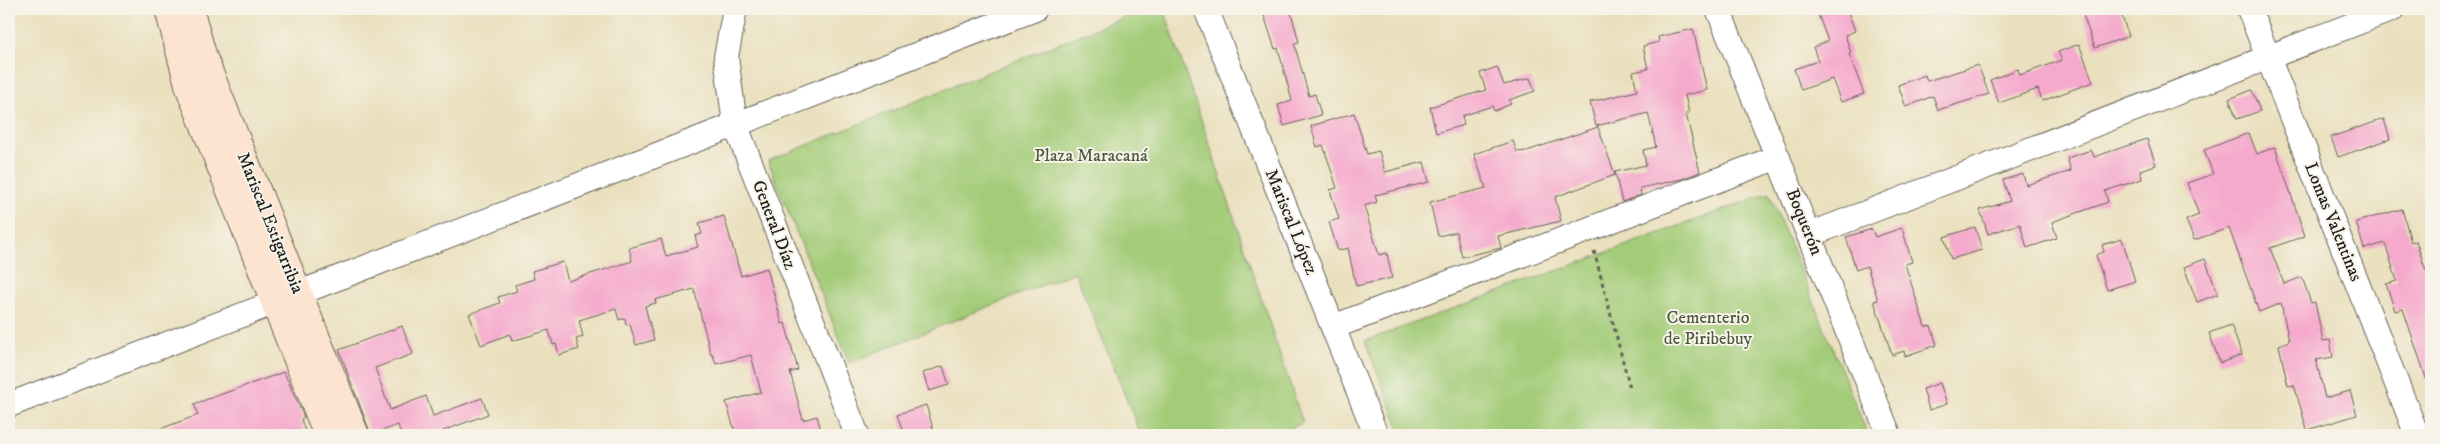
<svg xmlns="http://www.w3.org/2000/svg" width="2440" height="444" viewBox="0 0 2440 444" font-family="'IM FELL DW Pica',serif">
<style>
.green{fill:#a3cc78;stroke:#60744a}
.building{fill:#f5a9cc}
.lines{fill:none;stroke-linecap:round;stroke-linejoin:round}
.street-casing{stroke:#646155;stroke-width:26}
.secondary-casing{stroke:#646155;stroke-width:30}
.path{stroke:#646155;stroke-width:3;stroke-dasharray:4 4;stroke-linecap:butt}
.street{stroke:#fff;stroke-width:24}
.secondary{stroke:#fde4d1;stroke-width:28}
.labels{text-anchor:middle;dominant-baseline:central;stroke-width:4;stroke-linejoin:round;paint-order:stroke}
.park-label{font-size:18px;fill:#4b5a3c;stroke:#f7f3e8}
.street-label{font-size:18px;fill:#1c1c1c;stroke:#f7f3e8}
</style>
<rect width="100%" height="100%" fill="#f7f3e8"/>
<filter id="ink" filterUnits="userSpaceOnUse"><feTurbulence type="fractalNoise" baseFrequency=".02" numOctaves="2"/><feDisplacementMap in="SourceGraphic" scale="10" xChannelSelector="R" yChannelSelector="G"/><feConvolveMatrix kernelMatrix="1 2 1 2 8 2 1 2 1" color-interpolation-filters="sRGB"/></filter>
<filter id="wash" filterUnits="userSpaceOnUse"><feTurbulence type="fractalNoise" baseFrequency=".0096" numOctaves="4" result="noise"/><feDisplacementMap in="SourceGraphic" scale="20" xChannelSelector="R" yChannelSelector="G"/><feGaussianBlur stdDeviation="1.12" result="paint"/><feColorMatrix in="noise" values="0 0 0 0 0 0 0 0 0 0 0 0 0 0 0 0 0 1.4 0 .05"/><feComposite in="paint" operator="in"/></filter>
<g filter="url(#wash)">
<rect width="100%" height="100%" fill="#eae0be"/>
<g class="green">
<path d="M 1144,9 L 1164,9 L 1303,423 L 1273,435 L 1141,435 L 1075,272 L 849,363 L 768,161 Z"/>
<path d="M 1769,193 L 1868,435 L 1402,435 L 1365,341 Z"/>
</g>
<g id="blocks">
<g class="building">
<path d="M 1262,9 L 1290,9 L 1299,42 L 1294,43 L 1309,96 L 1315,94 L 1321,115 L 1284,126 L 1278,105 L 1292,101 L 1278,48 L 1275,49 Z"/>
<path d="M 1816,9 L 1847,9 L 1855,31 L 1845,35 L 1851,53 L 1849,54 L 1864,94 L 1841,102 L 1832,79 L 1801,90 L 1794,69 L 1818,61 L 1813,47 L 1828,41 Z"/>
<path d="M 2100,9 L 2119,9 L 2129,36 L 2095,48 L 2083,15 Z"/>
<path d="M 1693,29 L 1707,90 L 1685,95 L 1689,113 L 1686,114 L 1700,172 L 1682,179 L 1640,188 L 1641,195 L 1622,202 L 1615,172 L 1646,165 L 1643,150 L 1656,147 L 1648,113 L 1596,126 L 1590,102 L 1637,91 L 1633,72 L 1648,69 L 1643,46 L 1659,42 L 1658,37 Z"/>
<path d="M 2079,44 L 2093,82 L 2042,101 L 2038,89 L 1999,103 L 1990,80 L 2018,69 L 2020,75 L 2062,60 L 2058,52 Z"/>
<path d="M 1978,65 L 1989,94 L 1938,110 L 1933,96 L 1906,107 L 1898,85 L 1925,75 L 1927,81 Z"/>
<path d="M 1497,67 L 1504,85 L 1530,78 L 1535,91 L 1509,100 L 1511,104 L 1494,111 L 1492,106 L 1462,116 L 1464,125 L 1436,133 L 1430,107 L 1486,90 L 1480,73 Z"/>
<path d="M 2252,90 L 2260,111 L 2237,119 L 2229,99 Z"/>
<path d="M 1354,113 L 1367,154 L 1379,151 L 1385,172 L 1424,162 L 1429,182 L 1375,195 L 1377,202 L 1364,206 L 1379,255 L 1387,253 L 1392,278 L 1356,286 L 1348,248 L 1338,251 L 1329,222 L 1339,219 L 1330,190 L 1337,188 L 1323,145 L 1317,147 L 1311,126 Z"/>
<path d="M 2384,119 L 2390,139 L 2338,157 L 2331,137 Z"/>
<path d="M 1598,127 L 1615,175 L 1555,197 L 1561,221 L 1498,236 L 1501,248 L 1462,257 L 1456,232 L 1438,236 L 1430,202 L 1486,188 L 1474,154 L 1513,141 L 1517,152 L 1527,151 Z"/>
<path d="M 2249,133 L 2257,154 L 2275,147 L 2305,236 L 2270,248 L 2284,284 L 2302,277 L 2311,303 L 2315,302 L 2323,341 L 2330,340 L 2333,357 L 2316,360 L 2325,398 L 2350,391 L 2357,415 L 2307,430 L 2294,385 L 2288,386 L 2279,345 L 2289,341 L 2281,303 L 2259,312 L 2229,228 L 2194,240 L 2186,220 L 2199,215 L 2187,183 L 2213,174 L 2204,150 Z"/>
<path d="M 2147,139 L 2156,165 L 2140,170 L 2142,179 L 2105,191 L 2108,202 L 2052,222 L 2057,238 L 2027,248 L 2020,224 L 1988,234 L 1980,210 L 2010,201 L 2003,180 L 2023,174 L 2026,185 L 2071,171 L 2067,158 L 2091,150 L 2094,157 Z"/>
<path d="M 2402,209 L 2411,242 L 2416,241 L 2426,271 L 2431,270 L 2431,383 L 2428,384 L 2403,309 L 2395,311 L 2386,284 L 2397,281 L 2385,243 L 2364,249 L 2356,222 Z"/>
<path d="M 724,216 L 741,276 L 767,268 L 782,324 L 785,323 L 798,370 L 790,372 L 803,420 L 817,416 L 822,435 L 736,435 L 726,402 L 761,392 L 751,355 L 716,364 L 713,355 L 711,355 L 694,289 L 655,300 L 656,303 L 645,306 L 654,340 L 636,345 L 630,324 L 626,325 L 625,318 L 619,320 L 616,309 L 579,320 L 583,337 L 576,339 L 579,349 L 559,355 L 556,344 L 553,345 L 549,330 L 512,341 L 510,334 L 481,345 L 469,314 L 500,303 L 498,297 L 517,291 L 515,285 L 534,279 L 532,271 L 563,262 L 568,281 L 632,261 L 629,248 L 661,239 L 666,256 L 698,247 L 695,236 L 702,234 L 699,223 Z"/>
<path d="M 1975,227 L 1982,250 L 1951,259 L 1944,237 Z"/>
<path d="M 1902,228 L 1912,262 L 1905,264 L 1925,327 L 1931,326 L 1937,345 L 1905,356 L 1904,351 L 1892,355 L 1874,301 L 1878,300 L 1867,266 L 1856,270 L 1846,237 L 1872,229 L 1875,237 Z"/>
<path d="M 2122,239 L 2135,281 L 2107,290 L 2096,255 L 2104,252 L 2102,245 Z"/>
<path d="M 2205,259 L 2218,294 L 2197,302 L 2184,267 Z"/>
<path d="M 2231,325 L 2242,355 L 2220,363 L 2209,333 Z"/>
<path d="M 402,326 L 413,354 L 375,368 L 390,410 L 426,396 L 433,416 L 482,398 L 488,414 L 443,431 L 445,435 L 401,435 L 398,425 L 371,435 L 339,350 Z"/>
<path d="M 943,366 L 949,385 L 929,391 L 923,373 Z"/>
<path d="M 284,372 L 304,417 L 301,419 L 306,435 L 149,435 L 149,433 L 198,415 L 194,404 Z"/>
<path d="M 1940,383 L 1947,404 L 1929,410 L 1923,389 Z"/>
<path d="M 926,405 L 935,435 L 905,435 L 898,414 Z"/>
</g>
</g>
</g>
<g filter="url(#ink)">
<use href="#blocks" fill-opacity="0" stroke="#646155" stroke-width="1"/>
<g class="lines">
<g class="street-casing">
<g id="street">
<path d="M 735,9 L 726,57 L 735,124 L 857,435"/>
<path d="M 1206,9 L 1376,435"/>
<path d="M 1718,9 L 1889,435"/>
<path d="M 2249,9 L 2417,435"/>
<path d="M 1809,235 L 2393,9"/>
<path d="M 1333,327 L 1778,157"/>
<path d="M 9,405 L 1035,9"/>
</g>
</g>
<g class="secondary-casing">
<g id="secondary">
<path d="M 169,9 L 190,88 L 328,435"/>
<path d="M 189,9 L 203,58 L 355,435"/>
</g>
</g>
<path class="path" d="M 1594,251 L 1630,388"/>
<use href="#street" class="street"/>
<use href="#secondary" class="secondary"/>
</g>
</g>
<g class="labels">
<g class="park-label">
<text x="1091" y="156">Plaza Maracaná</text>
<text x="1708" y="318">Cementerio<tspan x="1708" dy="21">de Piribebuy</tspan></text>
</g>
<g class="street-label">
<text transform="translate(1291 222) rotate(68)">Mariscal López</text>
<text transform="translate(1804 222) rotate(68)">Boquerón</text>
<text transform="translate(2333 222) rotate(68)">Lomas Valentinas</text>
<text transform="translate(270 223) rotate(68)">Mariscal Estigarribia</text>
<text transform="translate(774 225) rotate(69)">General Díaz</text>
</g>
</g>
<rect width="2440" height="444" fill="none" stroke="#f7f3e8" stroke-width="30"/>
</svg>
